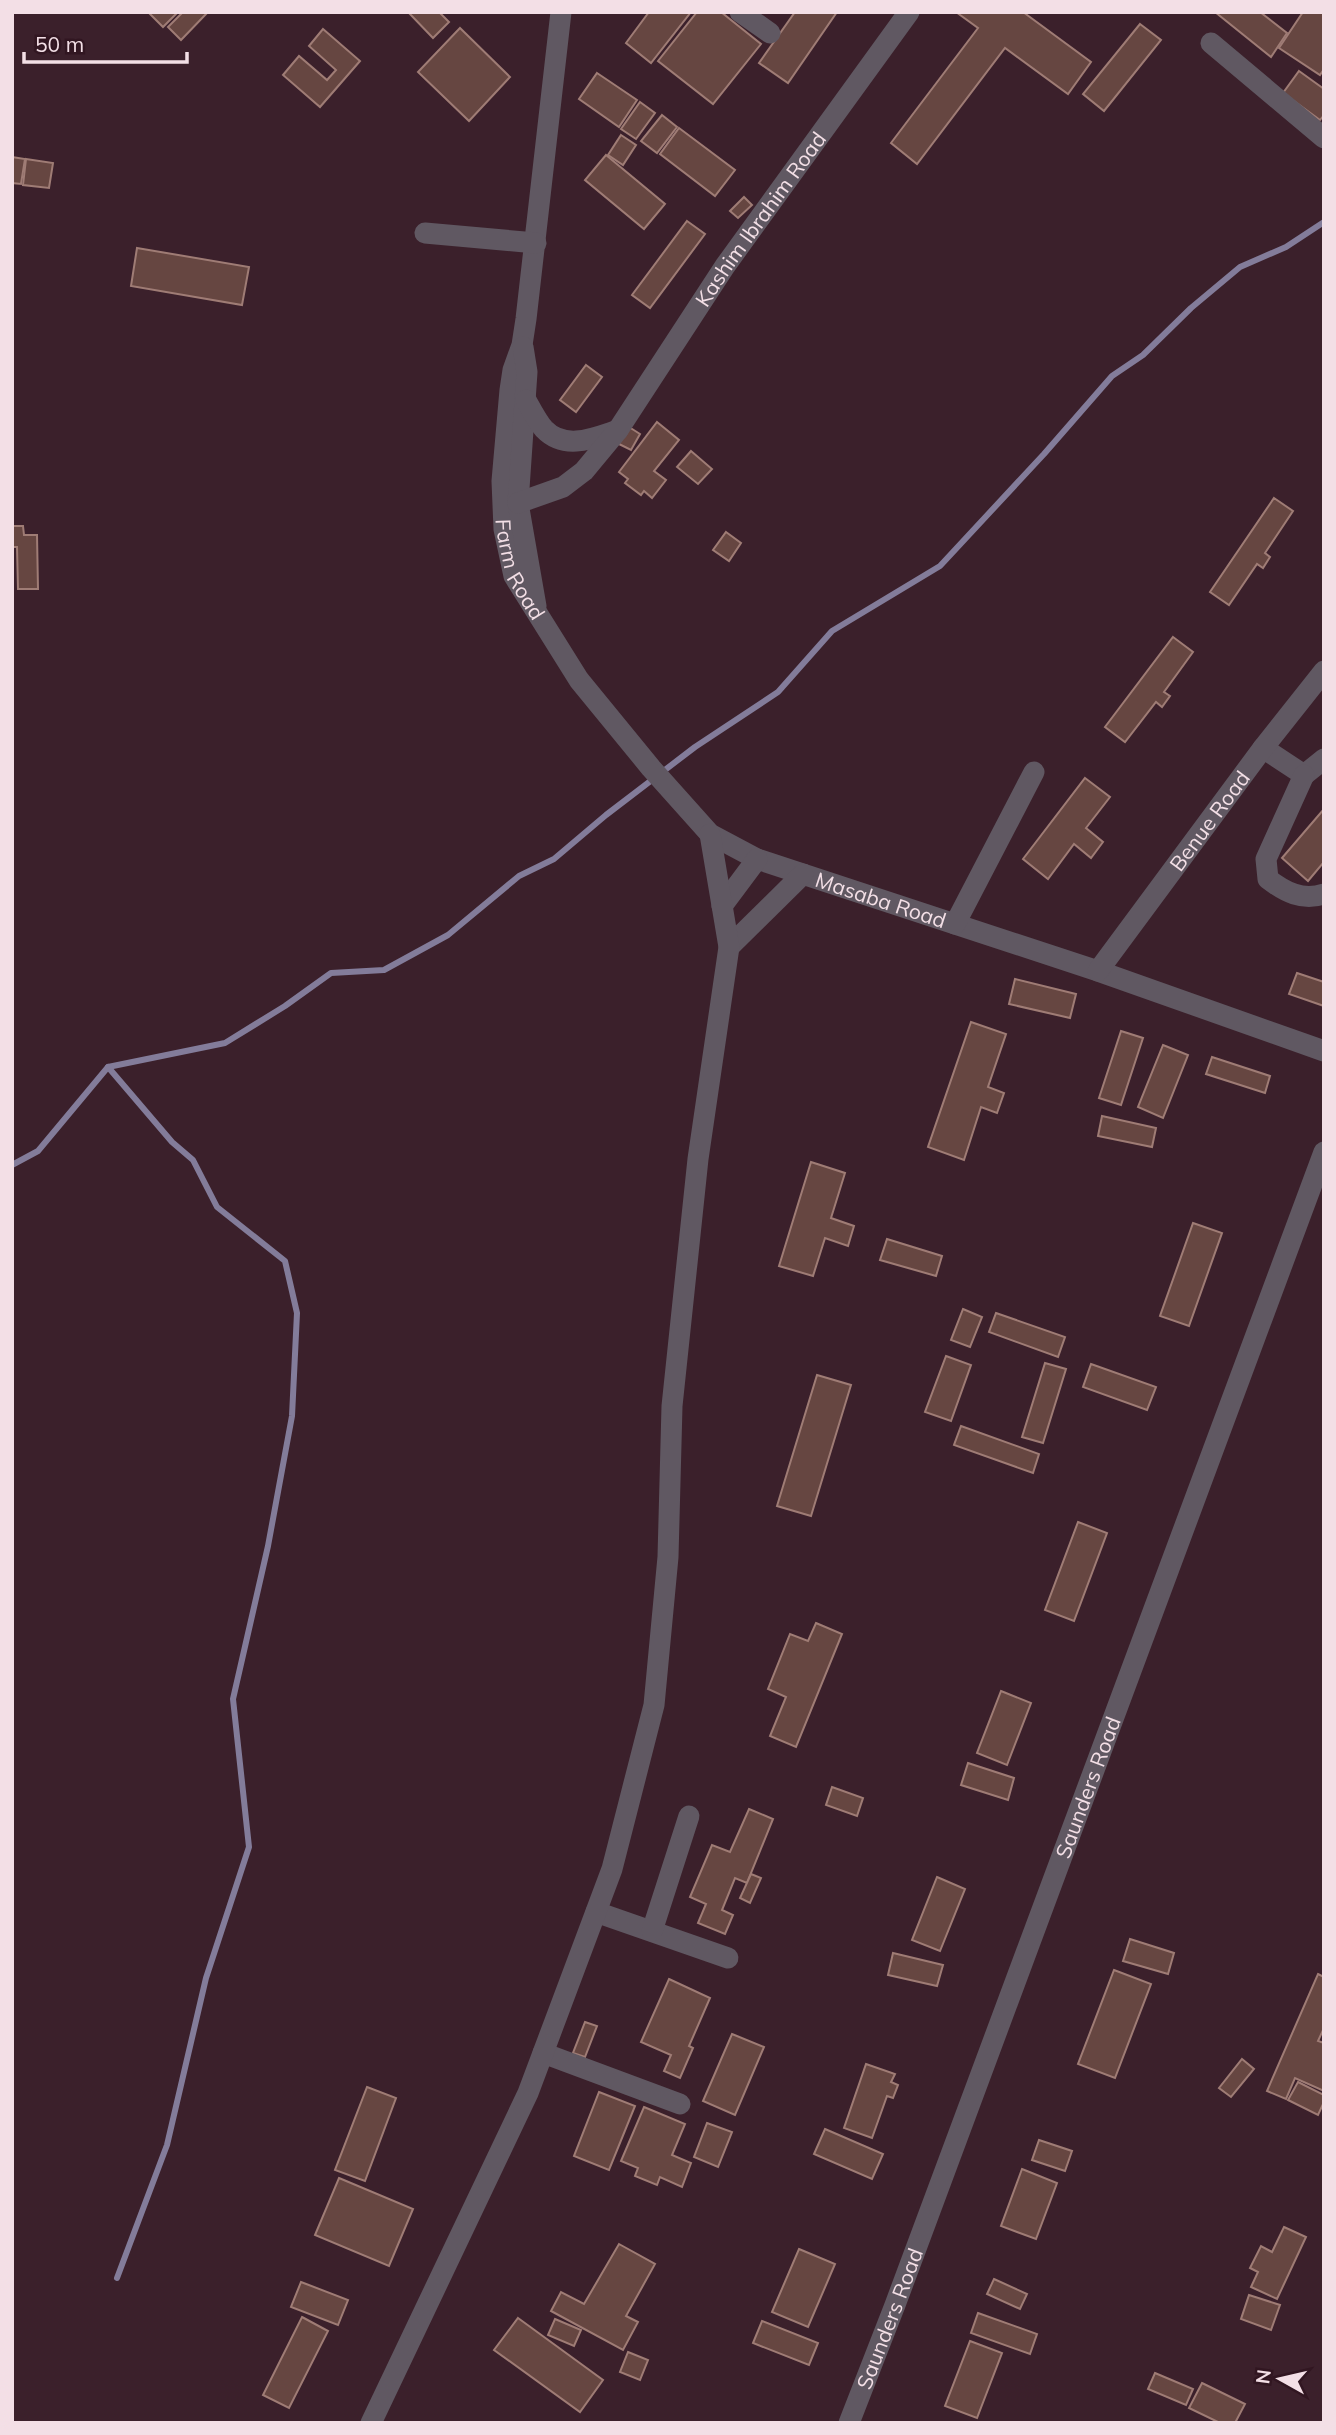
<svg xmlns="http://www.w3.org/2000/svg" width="1336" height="2435" viewBox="0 0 1336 2435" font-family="Mulish,sans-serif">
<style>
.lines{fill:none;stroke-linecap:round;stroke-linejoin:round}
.stream{stroke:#837c9a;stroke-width:6}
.building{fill:#664641;stroke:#9f7c75;stroke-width:2}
.minor{stroke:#605862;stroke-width:21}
.labels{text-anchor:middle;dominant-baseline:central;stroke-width:5;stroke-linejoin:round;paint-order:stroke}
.street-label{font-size:21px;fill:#f3dfe6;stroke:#311621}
</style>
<rect width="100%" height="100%" fill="#3b202b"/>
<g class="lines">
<g class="stream">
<path d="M 108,1067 L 172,1142 L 193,1160 L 217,1207 L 285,1261 L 297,1313 L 292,1416 L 268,1546 L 233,1699 L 249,1847 L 206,1978 L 167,2145 L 117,2278"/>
<path d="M 12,1165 L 38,1151 L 108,1067 L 225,1043 L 285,1006 L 331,973 L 384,970 L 448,935 L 519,876 L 554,859 L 606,815 L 695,747 L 778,692 L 832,631 L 940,566 L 1044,454 L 1112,376 L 1143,355 L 1191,308 L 1240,267 L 1286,247 L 1324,222"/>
</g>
</g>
<g class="building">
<path d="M 148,12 L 178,12 L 163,27 Z"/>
<path d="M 183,12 L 208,12 L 181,40 L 168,27 Z"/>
<path d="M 408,12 L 439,12 L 449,22 L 433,38 Z"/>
<path d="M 649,12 L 691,12 L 651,63 L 626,43 Z"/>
<path d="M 697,12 L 721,12 L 761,44 L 713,104 L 658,61 Z"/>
<path d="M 795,12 L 837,12 L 788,83 L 759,63 Z"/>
<path d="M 956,12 L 1023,12 L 1091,62 L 1068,94 L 1005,48 L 917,164 L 891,143 L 978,28 Z"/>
<path d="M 1215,12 L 1260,12 L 1287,33 L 1271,57 Z"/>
<path d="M 1303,12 L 1324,12 L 1324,69 L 1320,75 L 1279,48 Z"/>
<path d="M 1140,24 L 1161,40 L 1104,111 L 1083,94 Z"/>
<path d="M 460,28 L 510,77 L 469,121 L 418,72 Z"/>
<path d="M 323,29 L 360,61 L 320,107 L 283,75 L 299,56 L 327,80 L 336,70 L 309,46 Z"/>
<path d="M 1299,71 L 1324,89 L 1324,115 L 1320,120 L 1283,93 Z"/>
<path d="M 597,73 L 637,100 L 619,127 L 579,99 Z"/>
<path d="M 640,102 L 655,113 L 636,139 L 621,129 Z"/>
<path d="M 662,115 L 677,127 L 657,153 L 641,141 Z"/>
<path d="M 679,128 L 735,170 L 715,196 L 660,154 Z"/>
<path d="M 621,135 L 636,145 L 623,165 L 608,155 Z"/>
<path d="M 606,155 L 665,204 L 644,229 L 585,180 Z"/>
<path d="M 12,157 L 25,159 L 21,184 L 12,183 Z"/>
<path d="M 26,159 L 53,163 L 49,188 L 23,185 Z"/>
<path d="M 744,197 L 752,205 L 738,218 L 730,211 Z"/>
<path d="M 687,221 L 705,234 L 650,308 L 632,295 Z"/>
<path d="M 137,248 L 249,267 L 242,305 L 131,286 Z"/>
<path d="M 586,365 L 602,377 L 576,412 L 560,400 Z"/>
<path d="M 657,422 L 679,440 L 654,471 L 666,480 L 652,498 L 644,491 L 641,495 L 625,483 L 628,479 L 619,472 Z"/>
<path d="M 629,427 L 640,434 L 631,450 L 619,444 Z"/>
<path d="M 691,451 L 712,469 L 698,484 L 677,467 Z"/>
<path d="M 1274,498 L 1293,511 L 1265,553 L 1270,557 L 1263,568 L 1257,564 L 1229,605 L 1210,592 Z"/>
<path d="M 12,526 L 23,526 L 24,535 L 37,535 L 38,589 L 18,589 L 17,547 L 12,547 Z"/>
<path d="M 726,532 L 741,543 L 729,561 L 713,550 Z"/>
<path d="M 1173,637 L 1193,652 L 1164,692 L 1170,696 L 1162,707 L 1156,702 L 1125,742 L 1105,727 Z"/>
<path d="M 1085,778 L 1110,797 L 1086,828 L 1103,842 L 1091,858 L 1074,844 L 1048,879 L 1023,859 Z"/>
<path d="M 1324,809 L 1324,862 L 1308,881 L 1282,858 Z"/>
<path d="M 1297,973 L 1324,982 L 1324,1006 L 1289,994 Z"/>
<path d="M 1015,979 L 1076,994 L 1070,1018 L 1009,1004 Z"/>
<path d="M 971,1022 L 1006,1034 L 988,1087 L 1004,1093 L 997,1113 L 981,1107 L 964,1160 L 928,1147 Z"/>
<path d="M 1121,1031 L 1143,1038 L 1121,1105 L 1099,1098 Z"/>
<path d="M 1163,1045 L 1188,1055 L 1163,1118 L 1138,1107 Z"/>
<path d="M 1212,1057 L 1270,1076 L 1265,1093 L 1206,1074 Z"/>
<path d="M 1102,1116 L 1156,1128 L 1152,1147 L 1098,1136 Z"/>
<path d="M 811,1162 L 845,1173 L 831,1218 L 854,1226 L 848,1246 L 825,1238 L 813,1276 L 779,1266 Z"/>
<path d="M 1193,1223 L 1222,1233 L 1189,1326 L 1160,1316 Z"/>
<path d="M 887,1239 L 942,1256 L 936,1276 L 880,1260 Z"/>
<path d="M 963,1309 L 982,1317 L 970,1347 L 951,1340 Z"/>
<path d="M 996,1313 L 1065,1337 L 1058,1357 L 989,1332 Z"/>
<path d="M 946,1356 L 971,1365 L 951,1421 L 925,1412 Z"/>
<path d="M 1045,1363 L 1066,1369 L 1043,1443 L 1022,1437 Z"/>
<path d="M 1091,1364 L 1156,1387 L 1147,1410 L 1083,1387 Z"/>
<path d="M 817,1375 L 851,1385 L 811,1516 L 777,1506 Z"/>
<path d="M 961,1426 L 1039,1454 L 1033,1473 L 954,1445 Z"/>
<path d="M 1078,1522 L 1107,1533 L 1074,1621 L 1045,1610 Z"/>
<path d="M 816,1623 L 842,1634 L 796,1747 L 770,1736 L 786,1697 L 768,1689 L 790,1634 L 808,1641 Z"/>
<path d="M 1001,1691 L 1031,1703 L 1007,1765 L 977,1753 Z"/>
<path d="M 968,1763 L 1014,1778 L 1008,1800 L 961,1785 Z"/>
<path d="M 832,1787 L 863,1798 L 857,1816 L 826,1805 Z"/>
<path d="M 749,1809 L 773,1819 L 747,1883 L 735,1878 L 722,1910 L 733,1915 L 725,1934 L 698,1923 L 706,1904 L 690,1897 L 712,1845 L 730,1852 Z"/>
<path d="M 751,1874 L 761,1878 L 750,1903 L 740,1898 Z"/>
<path d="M 937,1877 L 965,1889 L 940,1951 L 912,1940 Z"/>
<path d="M 1130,1939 L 1174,1953 L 1168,1974 L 1123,1961 Z"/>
<path d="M 893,1953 L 943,1965 L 937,1986 L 888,1975 Z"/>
<path d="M 1114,1970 L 1151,1984 L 1115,2078 L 1078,2064 Z"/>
<path d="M 1318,1974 L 1324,1977 L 1324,2028 L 1318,2041 L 1324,2043 L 1324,2091 L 1295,2078 L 1286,2099 L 1267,2091 Z"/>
<path d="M 669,1979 L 710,1998 L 689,2046 L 693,2048 L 680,2078 L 664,2071 L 671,2055 L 641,2042 Z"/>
<path d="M 585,2022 L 597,2026 L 585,2057 L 573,2053 Z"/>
<path d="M 732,2034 L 764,2047 L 735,2115 L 703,2101 Z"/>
<path d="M 1242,2059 L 1254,2069 L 1231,2097 L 1219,2088 Z"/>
<path d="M 866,2064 L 895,2074 L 891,2082 L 898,2085 L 893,2098 L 887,2096 L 872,2138 L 844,2128 Z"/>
<path d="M 1298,2082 L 1324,2095 L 1324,2102 L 1318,2115 L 1288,2100 Z"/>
<path d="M 367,2087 L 396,2098 L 365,2181 L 335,2170 Z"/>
<path d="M 599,2092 L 635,2106 L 609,2170 L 574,2156 Z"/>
<path d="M 644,2107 L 685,2124 L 672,2155 L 691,2163 L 682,2187 L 660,2177 L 657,2185 L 635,2176 L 638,2168 L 621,2161 Z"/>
<path d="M 707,2123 L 732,2132 L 718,2167 L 694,2157 Z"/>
<path d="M 825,2129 L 883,2154 L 872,2179 L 814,2154 Z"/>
<path d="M 1039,2140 L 1072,2151 L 1065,2171 L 1032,2160 Z"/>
<path d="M 1022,2169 L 1057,2183 L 1036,2239 L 1001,2226 Z"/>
<path d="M 339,2178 L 413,2209 L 389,2266 L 315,2235 Z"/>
<path d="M 1284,2227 L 1306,2237 L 1277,2299 L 1251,2287 L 1258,2272 L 1250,2268 L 1261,2246 L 1272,2252 Z"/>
<path d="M 619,2244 L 655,2264 L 626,2316 L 638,2322 L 623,2350 L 551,2311 L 561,2292 L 584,2304 Z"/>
<path d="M 799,2249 L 835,2264 L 808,2327 L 772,2312 Z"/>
<path d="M 994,2279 L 1027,2294 L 1020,2309 L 987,2294 Z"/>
<path d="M 301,2282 L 348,2300 L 338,2325 L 291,2307 Z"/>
<path d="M 1249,2295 L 1280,2305 L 1271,2330 L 1241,2319 Z"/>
<path d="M 978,2313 L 1037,2334 L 1030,2354 L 971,2333 Z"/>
<path d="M 302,2317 L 328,2331 L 289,2408 L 263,2395 Z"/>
<path d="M 518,2318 L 603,2380 L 580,2412 L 494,2350 Z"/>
<path d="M 555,2319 L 581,2330 L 574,2346 L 548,2335 Z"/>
<path d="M 762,2321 L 818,2343 L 809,2365 L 753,2343 Z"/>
<path d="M 970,2341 L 1002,2353 L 977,2418 L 945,2406 Z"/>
<path d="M 628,2352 L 648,2360 L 640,2380 L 620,2372 Z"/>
<path d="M 1155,2373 L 1193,2389 L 1186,2405 L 1148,2389 Z"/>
<path d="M 1202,2383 L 1245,2404 L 1235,2423 L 1220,2423 L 1189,2408 Z"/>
</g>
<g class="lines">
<g class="minor">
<path id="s1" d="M 561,12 L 526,319 L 522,345 L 513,370 L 510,390 L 502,481 L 504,529 L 514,576 L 579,680 L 651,768 L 710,834 L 757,859 L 1098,971 L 1324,1051"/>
<path d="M 740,12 L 770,33"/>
<path d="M 1211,43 L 1324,138"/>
<path d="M 425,233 L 536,243"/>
<path d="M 523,347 L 527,372 L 518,503 L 536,606"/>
<path d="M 526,400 C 531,409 537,421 544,429 C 565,451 594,438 618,430"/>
<path id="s2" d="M 518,503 L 563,487 L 584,471 L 618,430 L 725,266 L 909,12"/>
<path d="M 1263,748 L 1304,775 L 1324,759"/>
<path d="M 1304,775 L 1266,859 L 1268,879 C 1285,892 1302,901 1324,894"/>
<path d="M 722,906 L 757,859"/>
<path d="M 955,924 L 1034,772"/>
<path d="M 729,947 L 803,874"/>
<path id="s3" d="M 1098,971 L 1263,748 L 1324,671"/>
<path d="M 596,1912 L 728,1958"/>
<path d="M 652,1931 L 689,1816"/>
<path d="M 543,2053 L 680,2104"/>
<path d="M 371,2423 L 528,2093 L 612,1869 L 654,1705 L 668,1557 L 672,1406 L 698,1159 L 729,947 L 710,834"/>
<path id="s4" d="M 849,2423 L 895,2305 L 1324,1152"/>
</g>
</g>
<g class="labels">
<g class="street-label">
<text stroke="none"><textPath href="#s2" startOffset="382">Kashim Ibrahim Road</textPath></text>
<text stroke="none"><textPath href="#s1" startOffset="565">Farm Road</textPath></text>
<text stroke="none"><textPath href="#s3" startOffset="187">Benue Road</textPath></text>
<text stroke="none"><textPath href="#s1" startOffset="1078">Masaba Road</textPath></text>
<text stroke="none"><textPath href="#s4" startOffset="679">Saunders Road</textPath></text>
<text stroke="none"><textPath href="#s4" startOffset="112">Saunders Road</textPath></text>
</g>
</g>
<rect width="1336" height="2435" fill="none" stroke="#f3dfe6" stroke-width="28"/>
<g transform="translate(1280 2379) rotate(278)" stroke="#311621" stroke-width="5" paint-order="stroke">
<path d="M0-5L12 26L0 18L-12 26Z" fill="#f3dfe6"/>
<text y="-10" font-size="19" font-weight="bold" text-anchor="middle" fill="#f3dfe6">N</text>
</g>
<path d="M24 52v10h163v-10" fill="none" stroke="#f3dfe6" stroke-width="3.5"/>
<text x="35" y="52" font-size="21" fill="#f3dfe6" stroke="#311621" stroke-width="5" paint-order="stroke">50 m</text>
</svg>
